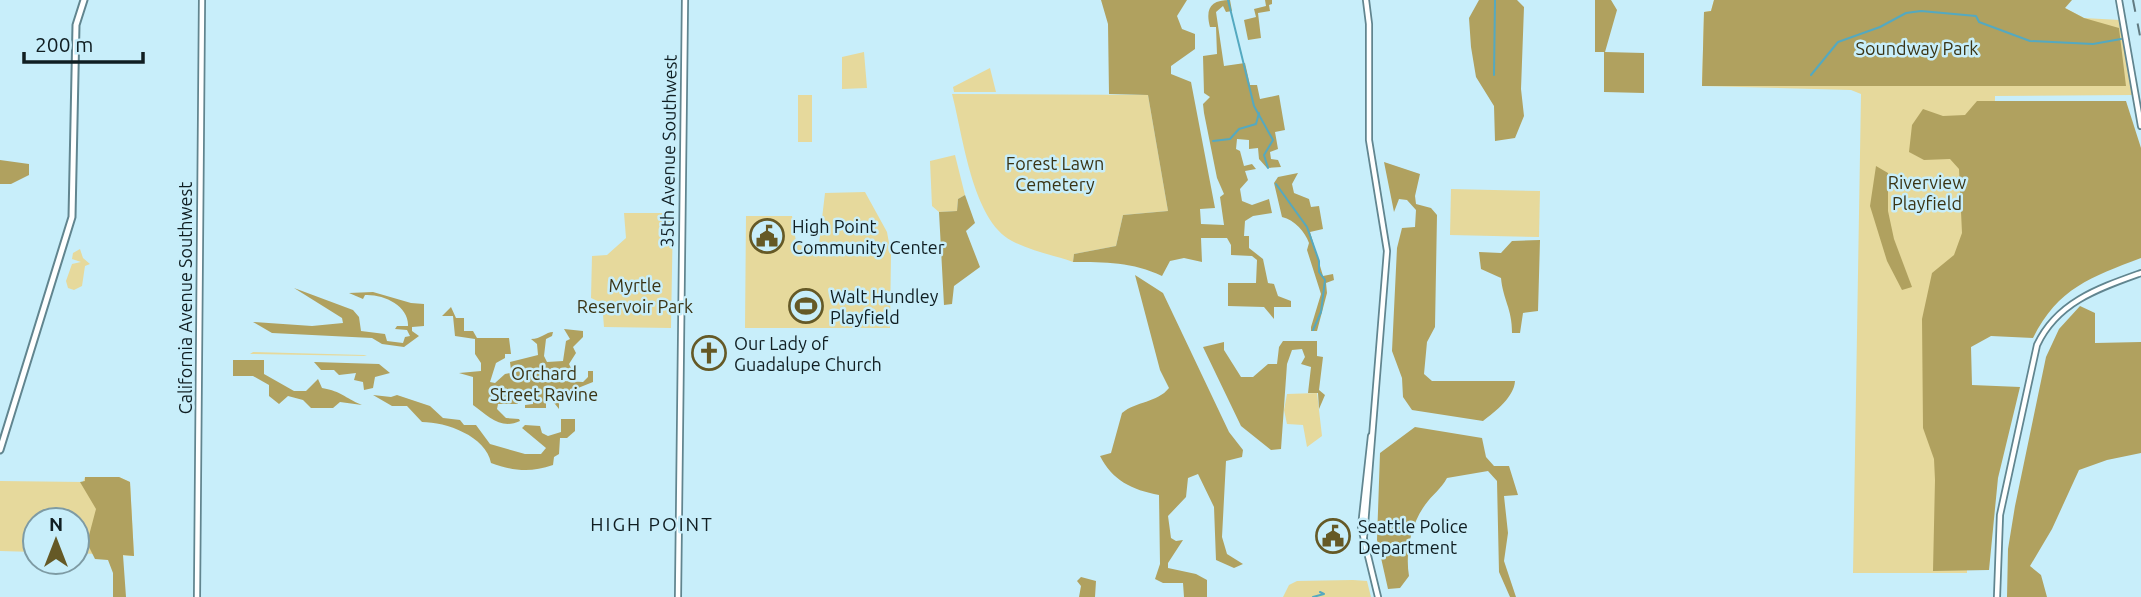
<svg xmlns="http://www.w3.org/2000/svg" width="2141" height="597" viewBox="0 0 2141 597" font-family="Ubuntu,sans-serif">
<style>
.green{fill:#e6d99c}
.forest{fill:#b0a15f}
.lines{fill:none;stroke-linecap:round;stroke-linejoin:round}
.stream{stroke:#54a9c0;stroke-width:2}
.secondary-casing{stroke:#61858f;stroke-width:8}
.primary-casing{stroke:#61858f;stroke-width:9}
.secondary{stroke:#fff;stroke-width:4.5}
.primary{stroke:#fff;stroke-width:5}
.rail{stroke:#617a81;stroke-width:2;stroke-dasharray:12 12;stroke-linecap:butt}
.labels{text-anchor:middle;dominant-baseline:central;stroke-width:5;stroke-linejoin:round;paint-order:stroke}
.park-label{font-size:18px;fill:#3a3415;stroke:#c8eefa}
.street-label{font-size:18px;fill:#101e22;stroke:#c8eefa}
.poi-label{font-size:18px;fill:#101e22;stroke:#c8eefa;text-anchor:start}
.neighbourhood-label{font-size:19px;letter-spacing:2px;fill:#101e22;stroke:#c8eefa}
</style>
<rect width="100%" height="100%" fill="#c8eefa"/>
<g class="green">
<path d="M 1714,0 L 2063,0 L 2065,8 L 2084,18 L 2120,20 L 2132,95 L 1995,96 L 1994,192 L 1967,299 L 1967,573 L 1853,573 L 1861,94 L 1851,90 L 1702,86 L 1704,12 L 1711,11 Z"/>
<path d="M 864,52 L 867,88 L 842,89 L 842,57 Z"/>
<path d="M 990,68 L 996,92 L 954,92 L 953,87 Z"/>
<path d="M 952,94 L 1148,95 L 1168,211 L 1123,215 L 1116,246 L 1074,254 L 1073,262 C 1054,255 1030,251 1012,241 C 972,220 963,135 952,94 Z"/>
<rect x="798" y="95" width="14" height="47"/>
<path d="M 955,155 L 965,195 L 958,199 L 957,211 L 939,212 L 932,206 L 930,161 Z"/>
<path d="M 1451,189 L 1540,191 L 1539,237 L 1450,235 Z"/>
<path d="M 865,192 L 887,232 L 891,254 L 890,328 L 745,328 L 746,216 L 792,216 L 796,242 L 819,244 L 825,193 Z"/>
<path d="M 624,213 L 673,213 L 671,328 L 604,327 L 602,303 L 591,298 L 592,256 L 607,255 L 626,238 Z"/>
<path d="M 80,249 L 83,258 L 90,264 L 85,266 L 82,286 L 74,290 L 68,288 L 66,281 L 72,264 L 81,262 L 72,259 L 73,253 Z"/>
<path d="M 253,352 L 364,355 L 367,356 L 250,354 Z"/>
<path d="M 1317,393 L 1322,436 L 1307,447 L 1303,425 L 1287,424 L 1284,410 L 1287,394 Z"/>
<path d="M 85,477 L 119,477 L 130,482 L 134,556 L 77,553 L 77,520 L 35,520 L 35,552 L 0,551 L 0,481 L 83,482 Z"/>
<path d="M 1353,580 L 1367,581 L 1371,597 L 1283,597 L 1289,585 L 1297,581 Z"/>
</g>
<g class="forest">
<path d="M 1101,0 L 1187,0 L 1177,16 L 1182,29 L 1195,34 L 1195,49 L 1171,66 L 1171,74 L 1191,82 L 1215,208 L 1200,209 L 1201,224 L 1224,225 L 1220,197 L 1224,194 L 1217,178 L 1204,113 L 1203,104 L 1210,97 L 1204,93 L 1203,56 L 1217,54 L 1216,27 L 1210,27 C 1205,8 1211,0 1230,0 L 1232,11 L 1226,12 L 1223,6 L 1216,12 L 1224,66 L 1245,63 L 1250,85 L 1257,85 L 1260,99 L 1279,95 L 1285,130 L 1275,132 L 1278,149 L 1270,152 L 1271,159 L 1278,160 L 1281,167 L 1267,168 L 1259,159 L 1258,148 L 1249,149 L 1249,140 L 1237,139 L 1236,149 L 1240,151 L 1244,166 L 1252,164 L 1256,169 L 1245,171 L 1248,180 L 1240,189 L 1242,201 L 1252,205 L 1269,199 L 1272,213 L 1253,216 L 1245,221 L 1244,236 L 1249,236 L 1249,248 L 1263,259 L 1268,283 L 1274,284 L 1278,296 L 1291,301 L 1291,307 L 1274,307 L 1274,319 L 1264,307 L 1228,306 L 1228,283 L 1256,283 L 1257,260 L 1252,256 L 1231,255 L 1231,245 L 1227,238 L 1201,238 L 1202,262 L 1184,258 L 1170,261 L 1162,276 C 1133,262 1105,262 1073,262 L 1074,254 L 1116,246 L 1123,215 L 1168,211 L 1148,95 L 1109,94 L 1108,24 Z"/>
<path d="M 1265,0 L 1272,0 L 1272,4 L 1269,5 L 1270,11 L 1258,13 L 1261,38 L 1248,40 L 1244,20 L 1256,17 L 1254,9 L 1266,6 Z"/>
<path d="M 1479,0 L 1517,0 L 1524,7 L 1521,89 L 1524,116 L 1515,138 L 1495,141 L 1494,106 L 1476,77 L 1471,47 L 1469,18 Z"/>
<path d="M 1595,0 L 1611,0 L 1617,10 L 1605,52 L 1644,53 L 1644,93 L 1604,92 L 1604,52 L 1595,52 Z"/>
<path d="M 1714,0 L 2072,0 L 2065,8 L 2084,18 L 2119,28 L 2126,86 L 1702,86 L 1704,12 L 1711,11 Z"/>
<path d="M 1977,101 L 2126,101 L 2141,148 L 2141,258 C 2091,277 2058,288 2033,338 L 1991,336 L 1971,347 L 1972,385 L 2020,387 L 1998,478 L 1989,570 L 1933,571 L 1935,480 L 1934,459 L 1923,428 L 1922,319 L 1932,273 L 1954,255 L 1962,233 L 1959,169 L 1950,159 L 1924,160 L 1909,152 L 1912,125 L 1923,109 L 1943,116 L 1965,115 Z"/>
<path d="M 0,160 L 29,164 L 29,175 L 11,184 L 0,184 Z"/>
<path d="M 1384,162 L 1420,174 L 1415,196 L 1416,204 L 1431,208 L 1437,215 L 1435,327 L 1427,342 L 1424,374 L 1432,381 L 1515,381 C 1514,397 1496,411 1483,421 L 1412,410 L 1403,397 L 1402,378 L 1392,351 L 1397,248 L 1402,228 L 1415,227 L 1416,210 L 1407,200 L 1399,199 L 1394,212 Z"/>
<path d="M 1876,166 L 1888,173 L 1888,211 L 1894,239 L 1912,287 L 1902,290 L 1887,261 L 1870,206 Z"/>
<path d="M 1298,173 L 1292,184 L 1294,193 L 1309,199 L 1311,207 L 1319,206 L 1323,229 L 1310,232 L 1323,276 L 1333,274 L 1334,280 L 1326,283 L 1327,293 L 1317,331 L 1311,331 L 1311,327 L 1321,294 L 1307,250 L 1309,243 C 1305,232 1295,220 1282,217 L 1274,183 L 1278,177 Z"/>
<path d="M 965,195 L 975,223 L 966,231 L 980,267 L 954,286 L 952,304 L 944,305 L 939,212 L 957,211 L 958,199 Z"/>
<path d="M 1540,240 L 1538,311 L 1523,313 L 1520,333 L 1512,333 C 1512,308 1503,300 1501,278 L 1481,269 L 1479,252 L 1501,253 L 1512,241 Z"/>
<path d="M 1135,275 L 1163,293 L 1229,432 L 1243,450 L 1242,457 L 1226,461 L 1222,537 L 1227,554 L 1243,564 L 1234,568 L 1216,560 L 1214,507 L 1198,474 L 1188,478 L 1186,497 L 1168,516 L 1171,538 L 1176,541 L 1183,540 L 1168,563 L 1168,568 L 1196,574 L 1207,580 L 1207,597 L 1184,597 L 1183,583 L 1163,583 L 1155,579 L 1160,564 L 1159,495 C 1132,490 1112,480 1100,456 L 1111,453 L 1122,413 C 1136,401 1157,403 1169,388 L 1160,370 Z"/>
<path d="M 294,288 L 353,310 L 359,317 L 361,331 L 385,334 L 387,341 L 403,343 L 405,337 L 410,336 L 407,330 L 395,329 L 397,326 L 408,326 C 409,306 384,294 365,295 L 363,299 L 349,293 L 373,292 L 411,303 L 424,304 L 424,326 L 412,327 L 412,331 L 419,336 L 404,347 L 382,344 L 372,338 L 272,333 L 253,322 L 312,326 L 343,323 L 342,318 Z"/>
<path d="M 2080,306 L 2095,313 L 2095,343 L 2141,342 L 2141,453 L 2107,460 L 2079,470 L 2052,529 L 2030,566 L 2041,575 L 2047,597 L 2007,597 L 2008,549 L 2015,506 L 2046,357 L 2059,329 Z"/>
<path d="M 451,307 L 456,318 L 464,318 L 464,331 L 473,331 L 477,338 L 509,338 L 511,354 L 505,354 L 505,358 L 496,363 L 490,382 L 495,383 L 505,374 L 521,371 L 522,365 L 511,370 L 510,362 L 538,355 L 537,344 L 531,339 C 541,339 546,332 553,332 L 552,336 L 546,339 L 544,356 L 547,362 L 563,361 L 566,341 L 570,339 L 564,329 L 583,331 L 583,337 L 573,347 L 576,353 L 569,364 L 572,370 L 561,371 L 562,381 L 583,382 L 588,377 L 588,371 L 593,371 L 593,382 L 573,390 L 573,399 L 559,399 L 559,409 L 551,399 L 546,400 L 546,408 L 525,408 L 525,405 L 533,404 L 533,394 L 512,391 L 518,404 L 498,404 L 497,409 L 506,418 L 519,419 L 520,421 C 501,430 488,416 473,405 L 473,377 L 459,373 L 481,371 L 481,363 L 475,354 L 475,339 L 455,336 L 453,316 L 442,316 Z"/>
<path d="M 1283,341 L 1317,341 L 1317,356 L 1323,357 L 1319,390 L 1325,395 L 1319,409 L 1318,393 L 1308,393 L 1311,367 L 1301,364 L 1305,357 L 1302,349 L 1292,350 L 1287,364 L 1281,449 L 1271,450 L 1241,426 L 1203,347 L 1224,342 L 1224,350 L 1241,377 L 1253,377 L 1268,364 L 1277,364 L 1279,347 Z"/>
<path d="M 233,360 L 264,360 L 264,374 L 294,391 L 306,391 L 318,379 L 322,388 C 343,392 343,397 362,405 L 340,402 L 333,408 L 311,408 L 303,400 L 288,396 L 279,404 L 269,396 L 269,385 L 253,376 L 233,376 Z"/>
<path d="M 314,362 L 379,364 L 390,373 L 375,377 L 373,388 L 364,390 L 363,382 L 354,380 L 356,373 L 339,375 L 334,370 L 321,370 Z"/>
<path d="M 373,395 L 391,397 L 397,395 L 430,406 L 443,418 L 460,420 L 464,425 L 476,425 L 490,444 L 525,454 L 541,454 L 546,448 L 522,428 L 525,425 L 540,426 L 542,433 L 548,436 L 561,432 L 561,419 L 575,419 L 575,431 L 567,438 L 560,438 L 559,454 L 554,457 L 553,465 C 530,473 514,471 491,463 C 486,436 446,422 422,422 L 407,406 L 392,406 Z"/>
<path d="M 1415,427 L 1482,438 L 1486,457 L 1494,466 L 1509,466 L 1518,495 L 1504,496 L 1508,533 L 1504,561 L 1516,597 L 1510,597 L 1499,572 L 1497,481 L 1488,471 L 1447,478 C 1441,489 1432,495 1425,505 C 1411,524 1405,553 1409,576 L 1400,588 L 1388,589 L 1377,540 L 1380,453 Z"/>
<path d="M 85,477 L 119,477 L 130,482 L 134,556 L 123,555 L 126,597 L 113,597 L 113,573 L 108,560 L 95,559 L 87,543 L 96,509 L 80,482 L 85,481 Z"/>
<path d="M 1081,577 L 1096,581 L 1095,597 L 1079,597 L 1081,586 L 1077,581 Z"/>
</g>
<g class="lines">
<g class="stream">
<path d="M 1228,0 L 1254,106 L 1273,140 L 1264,155 L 1268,168"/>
<path d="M 1494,75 L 1495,0"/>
<path d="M 1811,75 L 1838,42 L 1880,27 L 1906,13 L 1921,11 L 1976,16 L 1979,22 L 2030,41 L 2093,44 L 2121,39"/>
<path d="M 1213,141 L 1230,139 L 1239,129 L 1256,124 L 1259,113"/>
<path d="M 1276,184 L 1307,227 L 1319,261 L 1319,272 L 1325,280 L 1321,312 L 1313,330"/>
<path d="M 1313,597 L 1324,594 L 1320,592"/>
</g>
<g class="secondary-casing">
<g id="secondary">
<path d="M 2119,0 L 2141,126"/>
<path d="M 1371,436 L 1361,527 L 1378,597"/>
<path d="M 1364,537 L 1387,251 L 1369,140 L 1369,24 L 1366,0"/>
<path d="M 197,597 L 202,0"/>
<path d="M 678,597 L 685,0"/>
<path d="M 1997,597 L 2000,515 L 2037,345 C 2057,302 2099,288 2141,273"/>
</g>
</g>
<g class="primary-casing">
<path id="primary" d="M 0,450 L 72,217 L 76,25 L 84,0"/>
</g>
<use href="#secondary" class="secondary"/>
<use href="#primary" class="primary"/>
<path class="rail" d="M 2133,0 L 2141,41"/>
</g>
<defs>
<g id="civic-ring" transform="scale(1.75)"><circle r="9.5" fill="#c8eefa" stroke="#655926" stroke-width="1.5"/><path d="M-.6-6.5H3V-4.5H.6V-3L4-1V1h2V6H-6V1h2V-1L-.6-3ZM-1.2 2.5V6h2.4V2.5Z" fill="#655926"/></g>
<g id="stadium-ring" transform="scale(1.75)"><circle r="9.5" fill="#c8eefa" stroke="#655926" stroke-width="1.5"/><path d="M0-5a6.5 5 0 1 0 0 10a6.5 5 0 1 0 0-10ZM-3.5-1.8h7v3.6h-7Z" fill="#655926"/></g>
<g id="church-ring" transform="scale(1.75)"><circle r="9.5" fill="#c8eefa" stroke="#655926" stroke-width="1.5"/><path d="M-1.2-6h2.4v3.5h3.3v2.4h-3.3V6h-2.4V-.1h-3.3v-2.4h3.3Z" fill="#655926"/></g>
</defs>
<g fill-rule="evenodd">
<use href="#civic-ring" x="767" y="236"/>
<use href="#stadium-ring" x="806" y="306"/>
<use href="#church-ring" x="709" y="353"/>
<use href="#civic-ring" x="1333" y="536"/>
</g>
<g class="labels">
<g class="park-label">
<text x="1917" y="48">Soundway Park</text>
<text x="1055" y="163">Forest Lawn<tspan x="1055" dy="21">Cemetery</tspan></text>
<text x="1927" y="182">Riverview<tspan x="1927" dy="21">Playfield</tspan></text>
<text x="635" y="285">Myrtle<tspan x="635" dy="21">Reservoir Park</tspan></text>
<text x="544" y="373">Orchard<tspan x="544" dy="21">Street Ravine</tspan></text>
</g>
<g class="street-label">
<text transform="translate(668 151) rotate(-89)">35th Avenue Southwest</text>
<text transform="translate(185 298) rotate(-90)">California Avenue Southwest</text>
</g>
<g class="poi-label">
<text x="792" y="226">High Point<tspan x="792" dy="21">Community Center</tspan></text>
<text x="830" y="296">Walt Hundley<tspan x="830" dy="21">Playfield</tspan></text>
<text x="734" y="343">Our Lady of<tspan x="734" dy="21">Guadalupe Church</tspan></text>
<text x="1358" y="526">Seattle Police<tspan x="1358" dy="21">Department</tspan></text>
</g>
<g class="neighbourhood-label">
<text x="652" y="524">HIGH POINT</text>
</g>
</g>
<g transform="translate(56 541)"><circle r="33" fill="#c8eefa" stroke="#7e9ba4" stroke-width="2"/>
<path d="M0-5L12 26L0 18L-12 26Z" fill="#655926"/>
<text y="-10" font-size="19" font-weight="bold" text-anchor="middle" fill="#101e22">N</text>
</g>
<path d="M24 52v10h119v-10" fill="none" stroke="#101e22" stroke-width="3.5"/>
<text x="35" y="52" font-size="21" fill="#101e22" stroke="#c8eefa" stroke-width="5" paint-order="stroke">200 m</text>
</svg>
